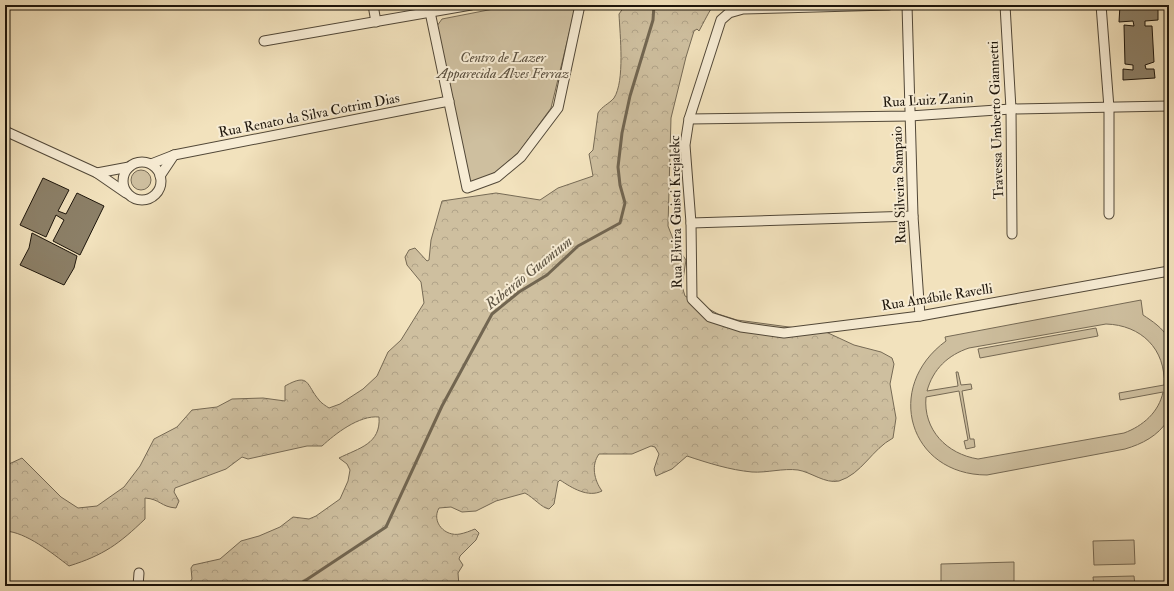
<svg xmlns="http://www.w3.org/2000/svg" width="1174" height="591" viewBox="0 0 1174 591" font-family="'IM FELL Double Pica',serif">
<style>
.green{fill:#cebf9f;stroke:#766a55;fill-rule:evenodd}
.forest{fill:url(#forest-crowns);stroke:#766a55}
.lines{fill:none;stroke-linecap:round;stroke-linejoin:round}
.stream{stroke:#726651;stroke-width:3}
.building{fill:#8c8068;stroke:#1d150b}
.street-casing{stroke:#524838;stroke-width:11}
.street{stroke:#f7ecd4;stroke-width:9}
.labels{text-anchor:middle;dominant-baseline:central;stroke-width:4;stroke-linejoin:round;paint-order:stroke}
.park-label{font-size:14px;font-style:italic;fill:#5b503f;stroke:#f7ecd4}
.street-label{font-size:14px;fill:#1d150b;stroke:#f7ecd4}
.water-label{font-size:15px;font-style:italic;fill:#5c5240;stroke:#f7ecd4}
</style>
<defs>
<pattern id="forest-crowns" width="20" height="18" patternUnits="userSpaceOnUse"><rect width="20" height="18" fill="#cebf9f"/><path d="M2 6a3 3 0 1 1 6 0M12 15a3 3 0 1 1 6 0" fill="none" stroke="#b0a388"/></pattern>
</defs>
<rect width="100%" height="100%" fill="#f2e2bd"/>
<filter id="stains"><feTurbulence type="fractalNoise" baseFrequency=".005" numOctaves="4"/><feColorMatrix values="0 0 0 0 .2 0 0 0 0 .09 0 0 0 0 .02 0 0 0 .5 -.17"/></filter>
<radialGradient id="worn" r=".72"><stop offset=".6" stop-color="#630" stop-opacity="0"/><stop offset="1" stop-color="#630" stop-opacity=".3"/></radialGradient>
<g class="green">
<path d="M 514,5 L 576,5 L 551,108 L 519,152 L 496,172 L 474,182 L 469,181 L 437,26 L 442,19 Z"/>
<circle cx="141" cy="180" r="10"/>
<path d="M 1141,300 L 1143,315 C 1152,321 1163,328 1168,338 C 1170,342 1170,417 1168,420 C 1158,436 1142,444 1125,449 L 987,475 C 909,475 883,387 946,341 L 945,337 ZM 1106,324 C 1141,325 1166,349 1164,385 L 1119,393 L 1120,400 L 1163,392 C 1159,412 1143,426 1124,433 L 978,459 C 947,454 923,430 926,397 L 959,391 L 968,440 L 964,441 L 966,449 L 975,447 L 974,439 L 970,439 L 962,391 L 972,389 L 971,384 L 961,385 L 958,372 L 956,372 L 958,386 L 927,391 C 933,369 948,355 969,348 Z"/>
<path d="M 1096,328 L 1098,336 L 980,358 L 978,349 Z"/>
<path d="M 1134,540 L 1135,564 L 1094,565 L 1093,541 Z"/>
<path d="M 1014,562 L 1014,586 L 941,586 L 941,564 Z"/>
<path d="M 1134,576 L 1135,586 L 1094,586 L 1093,577 Z"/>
</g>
<path class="forest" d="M 634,5 L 714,5 C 710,9 703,24 699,31 L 697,29 L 694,31 L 686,57 L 671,118 L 668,226 L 675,244 L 686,260 L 682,286 L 685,296 L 718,314 L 737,320 L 826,332 L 854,345 L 881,352 L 892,358 L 894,364 L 890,384 L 896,418 L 893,438 C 872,449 862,474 839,481 C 825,484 811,472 798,470 C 783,468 767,473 752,472 C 730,470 708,463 687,456 L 672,469 L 656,476 L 654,469 L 659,454 L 655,447 L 651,446 L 632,454 L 599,454 C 591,465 594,480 602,491 C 588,498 572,488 560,480 L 558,482 L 554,504 L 549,509 C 542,508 534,498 525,493 L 496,501 L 476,511 L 462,512 L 451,507 L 439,508 C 431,522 445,537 460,534 C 465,533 470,531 475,529 L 479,533 L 476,540 L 460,556 L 459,559 L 463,565 L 458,573 L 459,586 L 187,586 L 192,579 L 191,568 L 193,565 L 220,559 L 241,541 L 259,536 L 280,527 L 293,517 L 309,519 L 316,516 L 340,499 L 348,481 L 350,470 L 347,464 L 339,458 C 359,448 381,444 379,417 C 359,415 335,434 322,446 L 307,446 L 248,459 L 242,457 L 226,469 L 175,488 L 174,492 L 179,501 L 176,508 C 161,507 160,499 145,498 L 145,519 C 119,544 104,555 69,566 C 52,553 26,532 5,531 L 5,464 L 9,464 L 22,458 L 61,497 L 78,508 L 97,506 L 124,487 L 140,466 L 154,439 L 177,427 L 192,410 L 217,407 L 232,399 L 263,398 L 285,401 L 285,386 C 310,372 306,385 319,400 C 321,403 326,406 329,408 L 340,404 L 363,389 L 377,376 L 388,352 L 401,340 L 424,303 L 421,282 L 407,265 L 405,257 L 409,250 L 415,248 L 427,261 L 429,260 L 431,240 L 442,201 L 496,193 L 540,200 L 558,188 L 593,176 L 589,154 L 593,150 L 598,113 C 602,106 609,104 614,98 C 625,81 620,35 619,14 L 624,7 Z"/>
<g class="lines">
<path class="stream" d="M 297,586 L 386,527 L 442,406 L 492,314 L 519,292 L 547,275 L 578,246 L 620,223 L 625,203 L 620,185 L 618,167 L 622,133 L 630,96 L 653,20 L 654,5"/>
</g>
<g class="building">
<path d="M 1120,5 L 1158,5 L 1158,20 L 1145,21 L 1145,26 L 1152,26 L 1154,62 L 1145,65 L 1146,69 L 1154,69 L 1155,78 L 1123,80 L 1123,69 L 1133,70 L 1133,65 L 1125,64 L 1124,25 L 1134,26 L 1133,21 L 1119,22 Z"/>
<path d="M 43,178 L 69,190 L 58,211 L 66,214 L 77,193 L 104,206 L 80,255 L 53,241 L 64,220 L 56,215 L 46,237 L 20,225 Z"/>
<path d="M 32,233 L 77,256 L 74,268 L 64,285 L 20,265 L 29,248 Z"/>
</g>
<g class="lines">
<g class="street-casing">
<g id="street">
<path d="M 373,5 L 376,22"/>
<path d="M 889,5 L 743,9 L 729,13 L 721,20 L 689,119 L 685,145 L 691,223 L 692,299 L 710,317 L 741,327 L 784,333 L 920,316 L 1169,271"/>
<path d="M 907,5 L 913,216 L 920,316"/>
<path d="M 1005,5 L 1011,109 L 1012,234"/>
<path d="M 1101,5 L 1109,108 L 1109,214"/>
<path d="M 430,12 L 467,188 L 497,177 L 521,157 L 558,108 L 580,5"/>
<path d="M 264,41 L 471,5"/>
<path d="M 689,119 L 910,116 L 1011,109 L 1169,106"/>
<path d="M 5,131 L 97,173 L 126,193"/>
<circle cx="142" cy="181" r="19"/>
<path d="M 151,164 L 174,155 L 449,101"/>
<path d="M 97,173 L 129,167"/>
<path d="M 160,176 L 174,155"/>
<path d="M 691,223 L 913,216"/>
<path d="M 138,586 L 139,573"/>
</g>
</g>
<use href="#street" class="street"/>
</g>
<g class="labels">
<g class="park-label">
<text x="503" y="57">Centro de Lazer<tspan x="503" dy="16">Apparecida Alves Ferraz</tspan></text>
</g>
<g class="street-label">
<text transform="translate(928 100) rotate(-3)">Rua Luiz Zanin</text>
<text transform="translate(309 115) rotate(-11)">Rua Renato da Silva Cotrim Dias</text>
<text transform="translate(996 120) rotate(-92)">Travessa Umberto Giannetti</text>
<text transform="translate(899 185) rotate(-92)">Rua Silveira Sampaio</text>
<text transform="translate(676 212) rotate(-91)">Rua Elvira Guisti Krejalekc</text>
<text transform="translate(937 297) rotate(-9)">Rua Amábile Ravelli</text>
</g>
<g class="water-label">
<text transform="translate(529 273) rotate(-39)">Ribeirão Guamium</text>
</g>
</g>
<rect width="1174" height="591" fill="none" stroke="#f2e2bd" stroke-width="20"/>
<rect x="6" y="6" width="1162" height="579" fill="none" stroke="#1d150b" stroke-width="2"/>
<rect x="10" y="10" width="1154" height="571" fill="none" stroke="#1d150b"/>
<rect width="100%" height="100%" filter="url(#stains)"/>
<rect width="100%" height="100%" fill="url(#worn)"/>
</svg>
